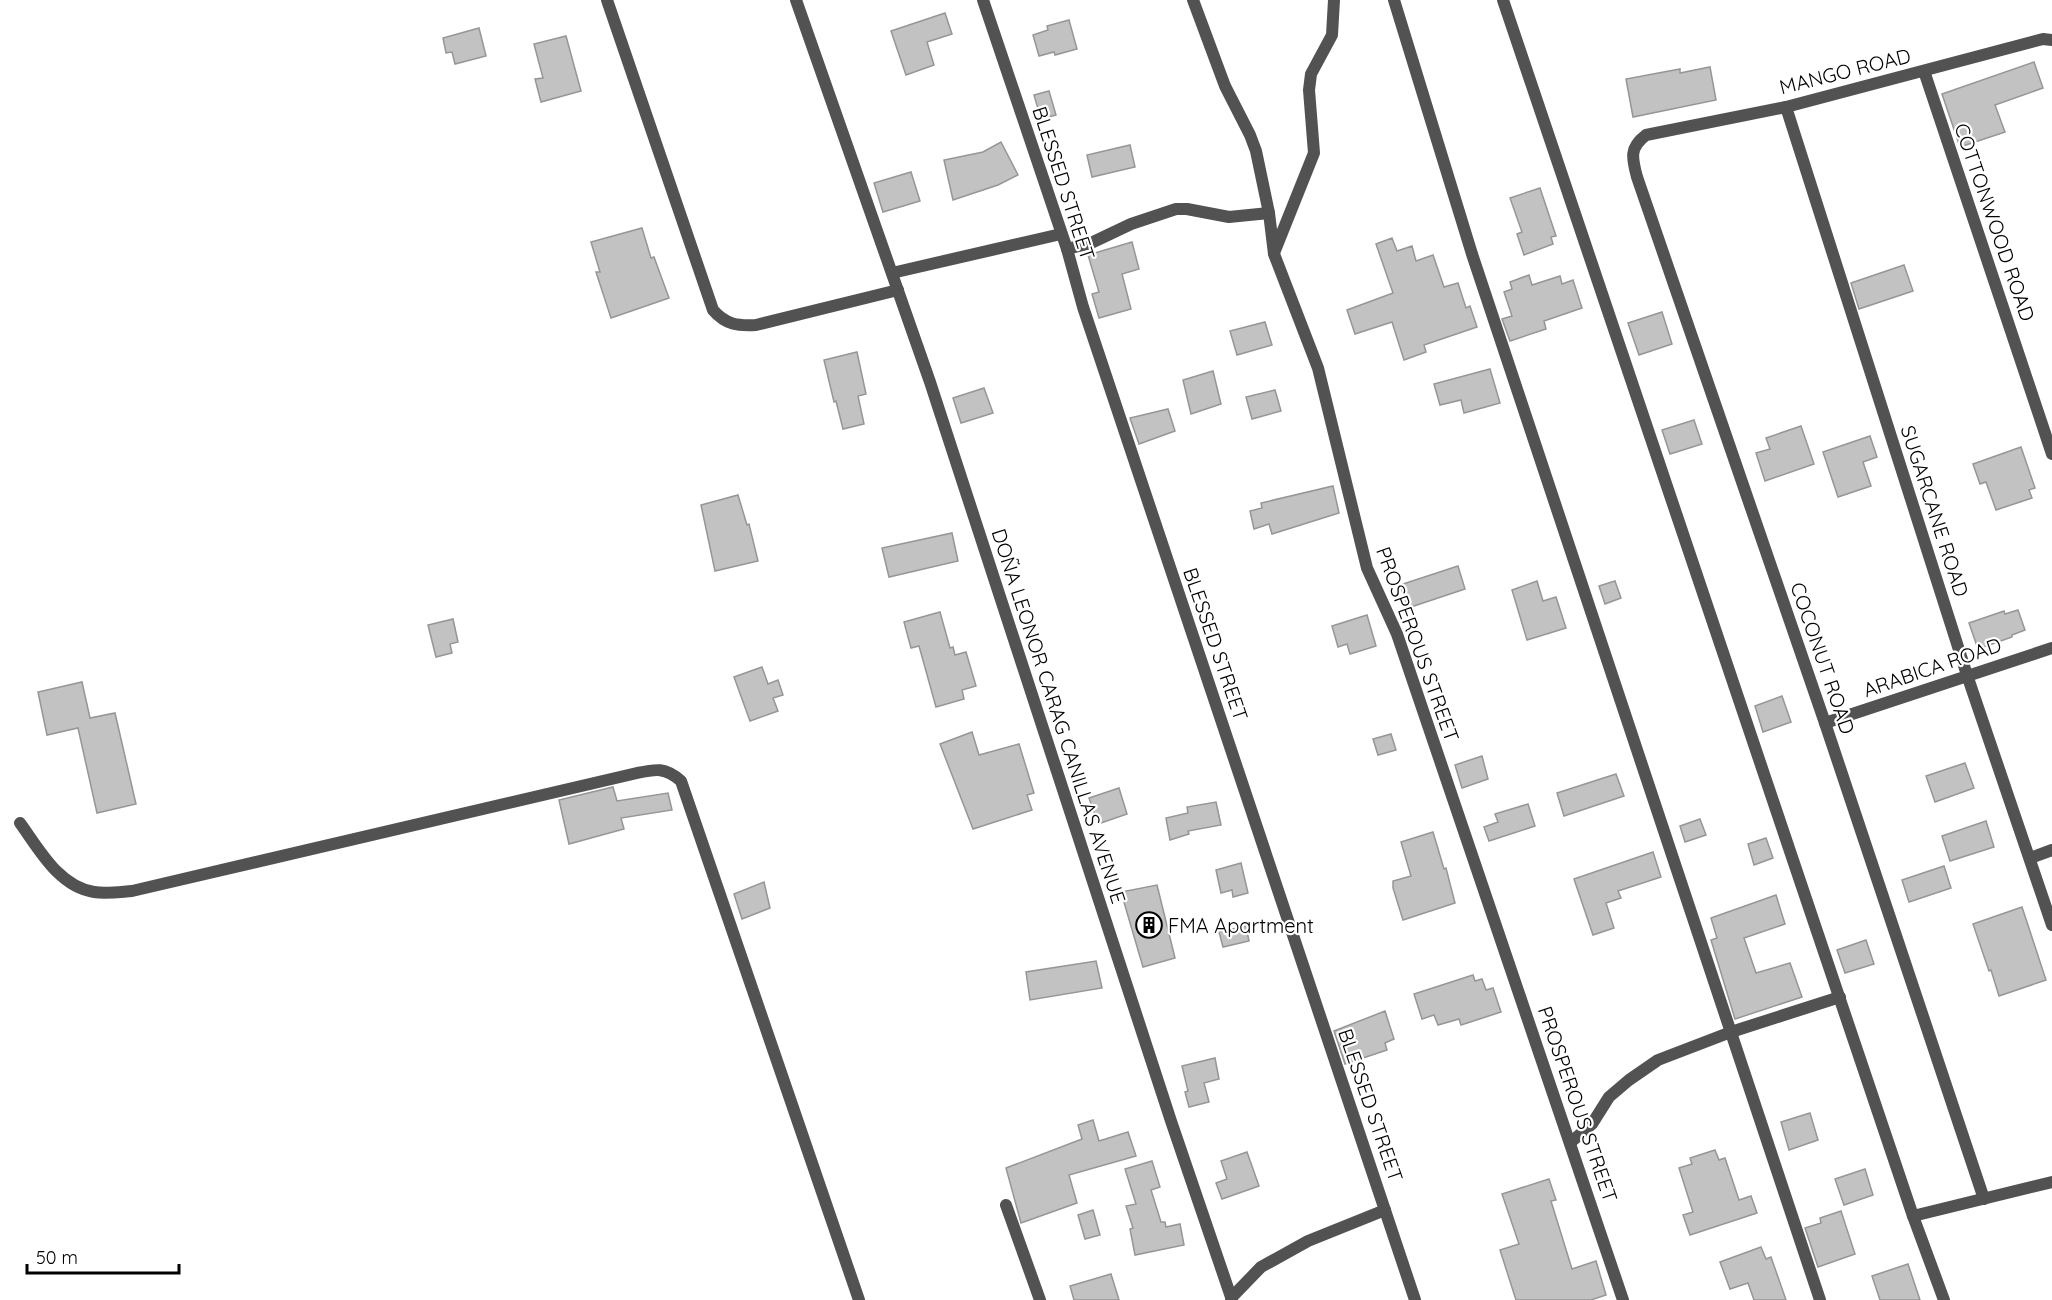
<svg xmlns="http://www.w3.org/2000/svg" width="2052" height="1300" viewBox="0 0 2052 1300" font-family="Quicksand,sans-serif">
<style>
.building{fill:#c2c2c2;stroke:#969696;stroke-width:1.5}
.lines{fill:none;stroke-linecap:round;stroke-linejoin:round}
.street{stroke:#525252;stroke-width:12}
.labels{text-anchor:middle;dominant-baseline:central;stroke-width:4.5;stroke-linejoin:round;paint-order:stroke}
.street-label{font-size:20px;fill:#000;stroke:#fff}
.poi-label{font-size:20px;fill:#000;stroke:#fff;text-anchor:start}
</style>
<rect width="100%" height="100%" fill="#fff"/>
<g class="building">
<path d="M 945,13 L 952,34 L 927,42 L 934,65 L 906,75 L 891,31 Z"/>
<path d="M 1069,20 L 1077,49 L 1055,55 L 1054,52 L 1039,56 L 1033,35 L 1048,30 L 1047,26 Z"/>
<path d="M 479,28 L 486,56 L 455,64 L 452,52 L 446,53 L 443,38 Z"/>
<path d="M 566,36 L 581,91 L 541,102 L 535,79 L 543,78 L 534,44 Z"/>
<path d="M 2034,62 L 2043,88 L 1995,105 L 2005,132 L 1960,147 L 1942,94 Z"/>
<path d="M 1710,67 L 1716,100 L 1633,117 L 1626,79 L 1680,69 L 1680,73 Z"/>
<path d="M 1049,91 L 1056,115 L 1041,119 L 1034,95 Z"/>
<path d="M 1001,142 L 1018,175 L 998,185 L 953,200 L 944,160 L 983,152 Z"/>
<path d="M 1130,145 L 1135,167 L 1092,177 L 1087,155 Z"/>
<path d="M 911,172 L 920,201 L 883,212 L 874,183 Z"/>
<path d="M 1540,188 L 1556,236 L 1551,237 L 1553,244 L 1524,255 L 1517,234 L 1522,232 L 1510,198 Z"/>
<path d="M 642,228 L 651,258 L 654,257 L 669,298 L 611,318 L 596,272 L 600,272 L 591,242 Z"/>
<path d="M 1392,238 L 1397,251 L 1412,246 L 1416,261 L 1433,255 L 1444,287 L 1458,283 L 1466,308 L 1470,306 L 1477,327 L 1424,345 L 1426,352 L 1404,360 L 1392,322 L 1355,334 L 1347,310 L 1393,293 L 1376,244 Z"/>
<path d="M 1132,242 L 1139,269 L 1122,274 L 1131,309 L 1099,318 L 1092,294 L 1099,292 L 1088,255 Z"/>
<path d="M 1904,265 L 1913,291 L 1859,309 L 1851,283 Z"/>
<path d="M 1529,275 L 1532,285 L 1560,276 L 1562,284 L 1573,280 L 1582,308 L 1544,321 L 1546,329 L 1510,341 L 1502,319 L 1512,316 L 1504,292 L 1512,289 L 1510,282 Z"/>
<path d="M 1662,312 L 1672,344 L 1639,355 L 1628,323 Z"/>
<path d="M 1265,322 L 1272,345 L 1237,355 L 1230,331 Z"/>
<path d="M 857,352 L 866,394 L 858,396 L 864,424 L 843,429 L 836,401 L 834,402 L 824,360 Z"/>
<path d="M 1490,369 L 1500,403 L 1464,413 L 1461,400 L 1440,405 L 1434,384 Z"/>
<path d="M 1213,371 L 1221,404 L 1191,414 L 1183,380 Z"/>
<path d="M 984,388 L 993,413 L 961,423 L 953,398 Z"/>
<path d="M 1275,390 L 1281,411 L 1252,419 L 1246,397 Z"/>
<path d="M 1168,409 L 1175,431 L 1139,444 L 1130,418 Z"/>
<path d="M 1694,420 L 1702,444 L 1670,454 L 1662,430 Z"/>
<path d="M 1801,426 L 1814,464 L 1765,481 L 1756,453 L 1770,449 L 1766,438 Z"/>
<path d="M 1870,436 L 1877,457 L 1863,462 L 1871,486 L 1838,497 L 1823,452 Z"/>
<path d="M 2021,447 L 2035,488 L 2029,490 L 2032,498 L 1996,510 L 1986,482 L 1980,484 L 1973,464 Z"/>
<path d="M 1333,486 L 1339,513 L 1272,534 L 1269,524 L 1254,529 L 1250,511 L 1262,508 L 1261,503 Z"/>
<path d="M 738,495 L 747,525 L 749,524 L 758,561 L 715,571 L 701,505 Z"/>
<path d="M 952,533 L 958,561 L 889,577 L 882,548 Z"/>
<path d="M 1458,566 L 1465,589 L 1408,608 L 1400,585 Z"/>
<path d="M 1537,581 L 1543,601 L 1556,597 L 1566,628 L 1527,640 L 1512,590 Z"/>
<path d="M 1615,581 L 1621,598 L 1605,604 L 1599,586 Z"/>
<path d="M 2018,610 L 2025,630 L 2012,635 L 2012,637 L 1978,649 L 1969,623 L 2004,611 L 2005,614 Z"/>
<path d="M 940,612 L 950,648 L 953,647 L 955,655 L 966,652 L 976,686 L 962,690 L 964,699 L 936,707 L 919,646 L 911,648 L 904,622 Z"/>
<path d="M 1367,615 L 1376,646 L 1350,654 L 1347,644 L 1338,647 L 1332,626 Z"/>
<path d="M 453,619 L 458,642 L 450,644 L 452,653 L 436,657 L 428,625 Z"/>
<path d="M 762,667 L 768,684 L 778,680 L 783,695 L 773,698 L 778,711 L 750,721 L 734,677 Z"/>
<path d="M 82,682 L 90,718 L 115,713 L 136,804 L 97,813 L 78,728 L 47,735 L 38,692 Z"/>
<path d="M 1782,696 L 1791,722 L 1763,732 L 1755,706 Z"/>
<path d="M 972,732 L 979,755 L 1019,744 L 1034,793 L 1027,795 L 1032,810 L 973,829 L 940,744 Z"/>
<path d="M 1391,734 L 1396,750 L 1378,755 L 1373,739 Z"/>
<path d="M 1482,756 L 1488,779 L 1462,788 L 1455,765 Z"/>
<path d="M 1965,763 L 1974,788 L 1935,802 L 1926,776 Z"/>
<path d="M 1616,774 L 1624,796 L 1564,816 L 1557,793 Z"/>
<path d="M 613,787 L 617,801 L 668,793 L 672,810 L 621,818 L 624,829 L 569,844 L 559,800 Z"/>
<path d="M 1119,788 L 1127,814 L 1098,824 L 1089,798 Z"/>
<path d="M 1216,802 L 1221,825 L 1188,831 L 1189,834 L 1170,840 L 1166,818 L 1188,813 L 1187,807 Z"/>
<path d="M 1528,804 L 1535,826 L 1489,841 L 1484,827 L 1498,822 L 1495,814 Z"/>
<path d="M 1700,819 L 1706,835 L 1685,842 L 1680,826 Z"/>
<path d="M 1986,821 L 1994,847 L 1950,861 L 1942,836 Z"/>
<path d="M 1433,832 L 1444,869 L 1446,868 L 1455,903 L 1403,920 L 1393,888 L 1393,881 L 1411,876 L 1401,842 Z"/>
<path d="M 1766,838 L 1773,858 L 1754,865 L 1748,844 Z"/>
<path d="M 1653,852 L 1661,877 L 1618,891 L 1621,898 L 1606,903 L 1614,928 L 1593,935 L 1574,879 Z"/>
<path d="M 1241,863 L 1248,893 L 1233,897 L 1232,890 L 1221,893 L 1216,870 Z"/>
<path d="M 1944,866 L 1951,888 L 1909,902 L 1902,880 Z"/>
<path d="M 764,882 L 770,908 L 742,919 L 734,894 Z"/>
<path d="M 1157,885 L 1175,958 L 1143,967 L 1121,892 Z"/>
<path d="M 1776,895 L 1785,924 L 1744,938 L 1756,973 L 1790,963 L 1802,997 L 1735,1019 L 1711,940 L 1717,938 L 1711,918 Z"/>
<path d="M 2022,907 L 2046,980 L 1999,996 L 1991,970 L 1989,971 L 1973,924 Z"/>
<path d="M 1246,926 L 1249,941 L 1223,947 L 1219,932 Z"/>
<path d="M 1866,940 L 1874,964 L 1845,973 L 1837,950 Z"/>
<path d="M 1096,961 L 1102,988 L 1030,1000 L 1026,972 Z"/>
<path d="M 1473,975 L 1475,981 L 1482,979 L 1486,990 L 1493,988 L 1501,1012 L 1461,1025 L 1459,1019 L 1438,1025 L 1434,1015 L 1422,1019 L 1414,994 Z"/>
<path d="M 1385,1011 L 1394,1039 L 1385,1043 L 1387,1050 L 1345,1064 L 1334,1031 Z"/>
<path d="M 1215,1058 L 1219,1079 L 1204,1083 L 1209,1102 L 1189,1107 L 1185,1092 L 1188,1091 L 1182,1066 Z"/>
<path d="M 1810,1113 L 1818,1140 L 1789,1150 L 1781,1122 Z"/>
<path d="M 1093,1120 L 1099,1141 L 1128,1132 L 1136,1156 L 1069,1175 L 1077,1203 L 1021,1223 L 1006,1168 L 1082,1139 L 1078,1125 Z"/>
<path d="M 1715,1150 L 1719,1160 L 1725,1158 L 1739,1200 L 1751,1196 L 1757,1213 L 1690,1235 L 1683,1215 L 1693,1212 L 1679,1168 L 1692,1164 L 1690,1158 Z"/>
<path d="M 1247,1152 L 1259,1186 L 1222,1199 L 1216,1183 L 1227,1179 L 1221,1161 Z"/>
<path d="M 1152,1161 L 1160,1187 L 1151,1190 L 1161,1222 L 1165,1222 L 1166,1227 L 1180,1224 L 1184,1245 L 1135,1255 L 1130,1229 L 1133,1228 L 1126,1206 L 1136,1204 L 1125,1169 Z"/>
<path d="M 1865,1169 L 1873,1195 L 1844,1205 L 1835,1179 Z"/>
<path d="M 1549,1179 L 1556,1200 L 1551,1201 L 1572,1269 L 1596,1261 L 1606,1295 L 1591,1300 L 1516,1300 L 1500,1250 L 1519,1244 L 1502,1194 Z"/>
<path d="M 1093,1210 L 1100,1235 L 1085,1239 L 1078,1215 Z"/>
<path d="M 1841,1211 L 1855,1254 L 1818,1267 L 1805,1228 L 1821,1223 L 1820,1218 Z"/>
<path d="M 1761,1247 L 1766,1259 L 1771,1257 L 1786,1300 L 1754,1300 L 1748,1283 L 1730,1289 L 1720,1262 Z"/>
<path d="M 1908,1264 L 1920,1300 L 1880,1300 L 1872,1276 Z"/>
<path d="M 1111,1274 L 1119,1300 L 1074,1300 L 1070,1286 Z"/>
</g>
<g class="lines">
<g class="street">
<path d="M 607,0 L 713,310 C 726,325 738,326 756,325 L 898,290"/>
<path d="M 796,0 L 930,382 L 1171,1121 L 1232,1300"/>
<path d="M 983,0 L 1067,249 L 1083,307 L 1415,1300"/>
<path d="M 1193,0 L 1225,86 L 1250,135 L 1256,151 L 1269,213 L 1274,254 L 1318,368 L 1367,568 L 1397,634 L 1623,1300"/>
<path d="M 1394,0 L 1472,254 L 1820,1300"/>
<path d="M 1503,0 L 1913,1216 L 1944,1300"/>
<path d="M 1924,71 L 2052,454"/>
<path d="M 1786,107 L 1967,675 L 2052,925"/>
<path d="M 1067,249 L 1091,243 L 1131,224 L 1176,209 L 1187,209 L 1229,217 L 1269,213"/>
<path d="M 1274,253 L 1314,153 L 1309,90 L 1311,74 L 1332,35 L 1334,0"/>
<path d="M 892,273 L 1061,234"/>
<path d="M 1825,723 L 2052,648"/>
<path d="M 20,823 C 39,849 59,887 94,892 C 106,894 119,892 132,891 L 637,773 C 656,769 665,767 681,781 L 859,1300"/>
<path d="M 2030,858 L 2052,850"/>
<path d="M 1571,1142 L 1592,1124 L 1609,1097 L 1629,1080 L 1658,1060 L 1731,1032 L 1840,997"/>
<path d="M 1984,1199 L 1825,723 L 1637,177 C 1632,158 1629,148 1646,135 L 1786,107 L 2043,39 L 2052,40"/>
<path d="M 1006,1205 L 1040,1300"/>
<path d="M 1913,1216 L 2052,1182"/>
<path d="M 1231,1298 L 1261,1267 L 1308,1241 L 1385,1210"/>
</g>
</g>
<defs>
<g id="building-ring" transform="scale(1.35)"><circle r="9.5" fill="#fff" stroke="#000" stroke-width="1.5"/><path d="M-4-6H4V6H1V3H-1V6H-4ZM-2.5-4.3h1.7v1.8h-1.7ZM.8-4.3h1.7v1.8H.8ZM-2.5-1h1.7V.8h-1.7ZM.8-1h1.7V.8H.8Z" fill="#000"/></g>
</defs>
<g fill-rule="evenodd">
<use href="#building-ring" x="1149" y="925"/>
</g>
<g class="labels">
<g class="street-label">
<text transform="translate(1845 71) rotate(-14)">MANGO ROAD</text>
<text transform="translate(1064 183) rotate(72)">BLESSED STREET</text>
<text transform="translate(1995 222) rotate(71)">COTTONWOOD ROAD</text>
<text transform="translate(1935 511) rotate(72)">SUGARCANE ROAD</text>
<text transform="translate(1216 644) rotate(71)">BLESSED STREET</text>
<text transform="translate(1418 644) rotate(70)">PROSPEROUS STREET</text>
<text transform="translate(1823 658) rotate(71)">COCONUT ROAD</text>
<text transform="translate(1932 667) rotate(-19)">ARABICA ROAD</text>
<text transform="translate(1059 716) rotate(72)">DOÑA LEONOR CARAG CANILLAS AVENUE</text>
<text transform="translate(1578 1104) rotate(71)">PROSPEROUS STREET</text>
<text transform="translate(1371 1105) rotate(71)">BLESSED STREET</text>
</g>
<g class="poi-label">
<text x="1168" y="925">FMA Apartment</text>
</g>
</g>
<path d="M27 1264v9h152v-9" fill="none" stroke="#000000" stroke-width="3"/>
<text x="36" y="1264" font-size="18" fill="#000000" stroke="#ffffff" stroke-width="4.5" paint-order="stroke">50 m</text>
</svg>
